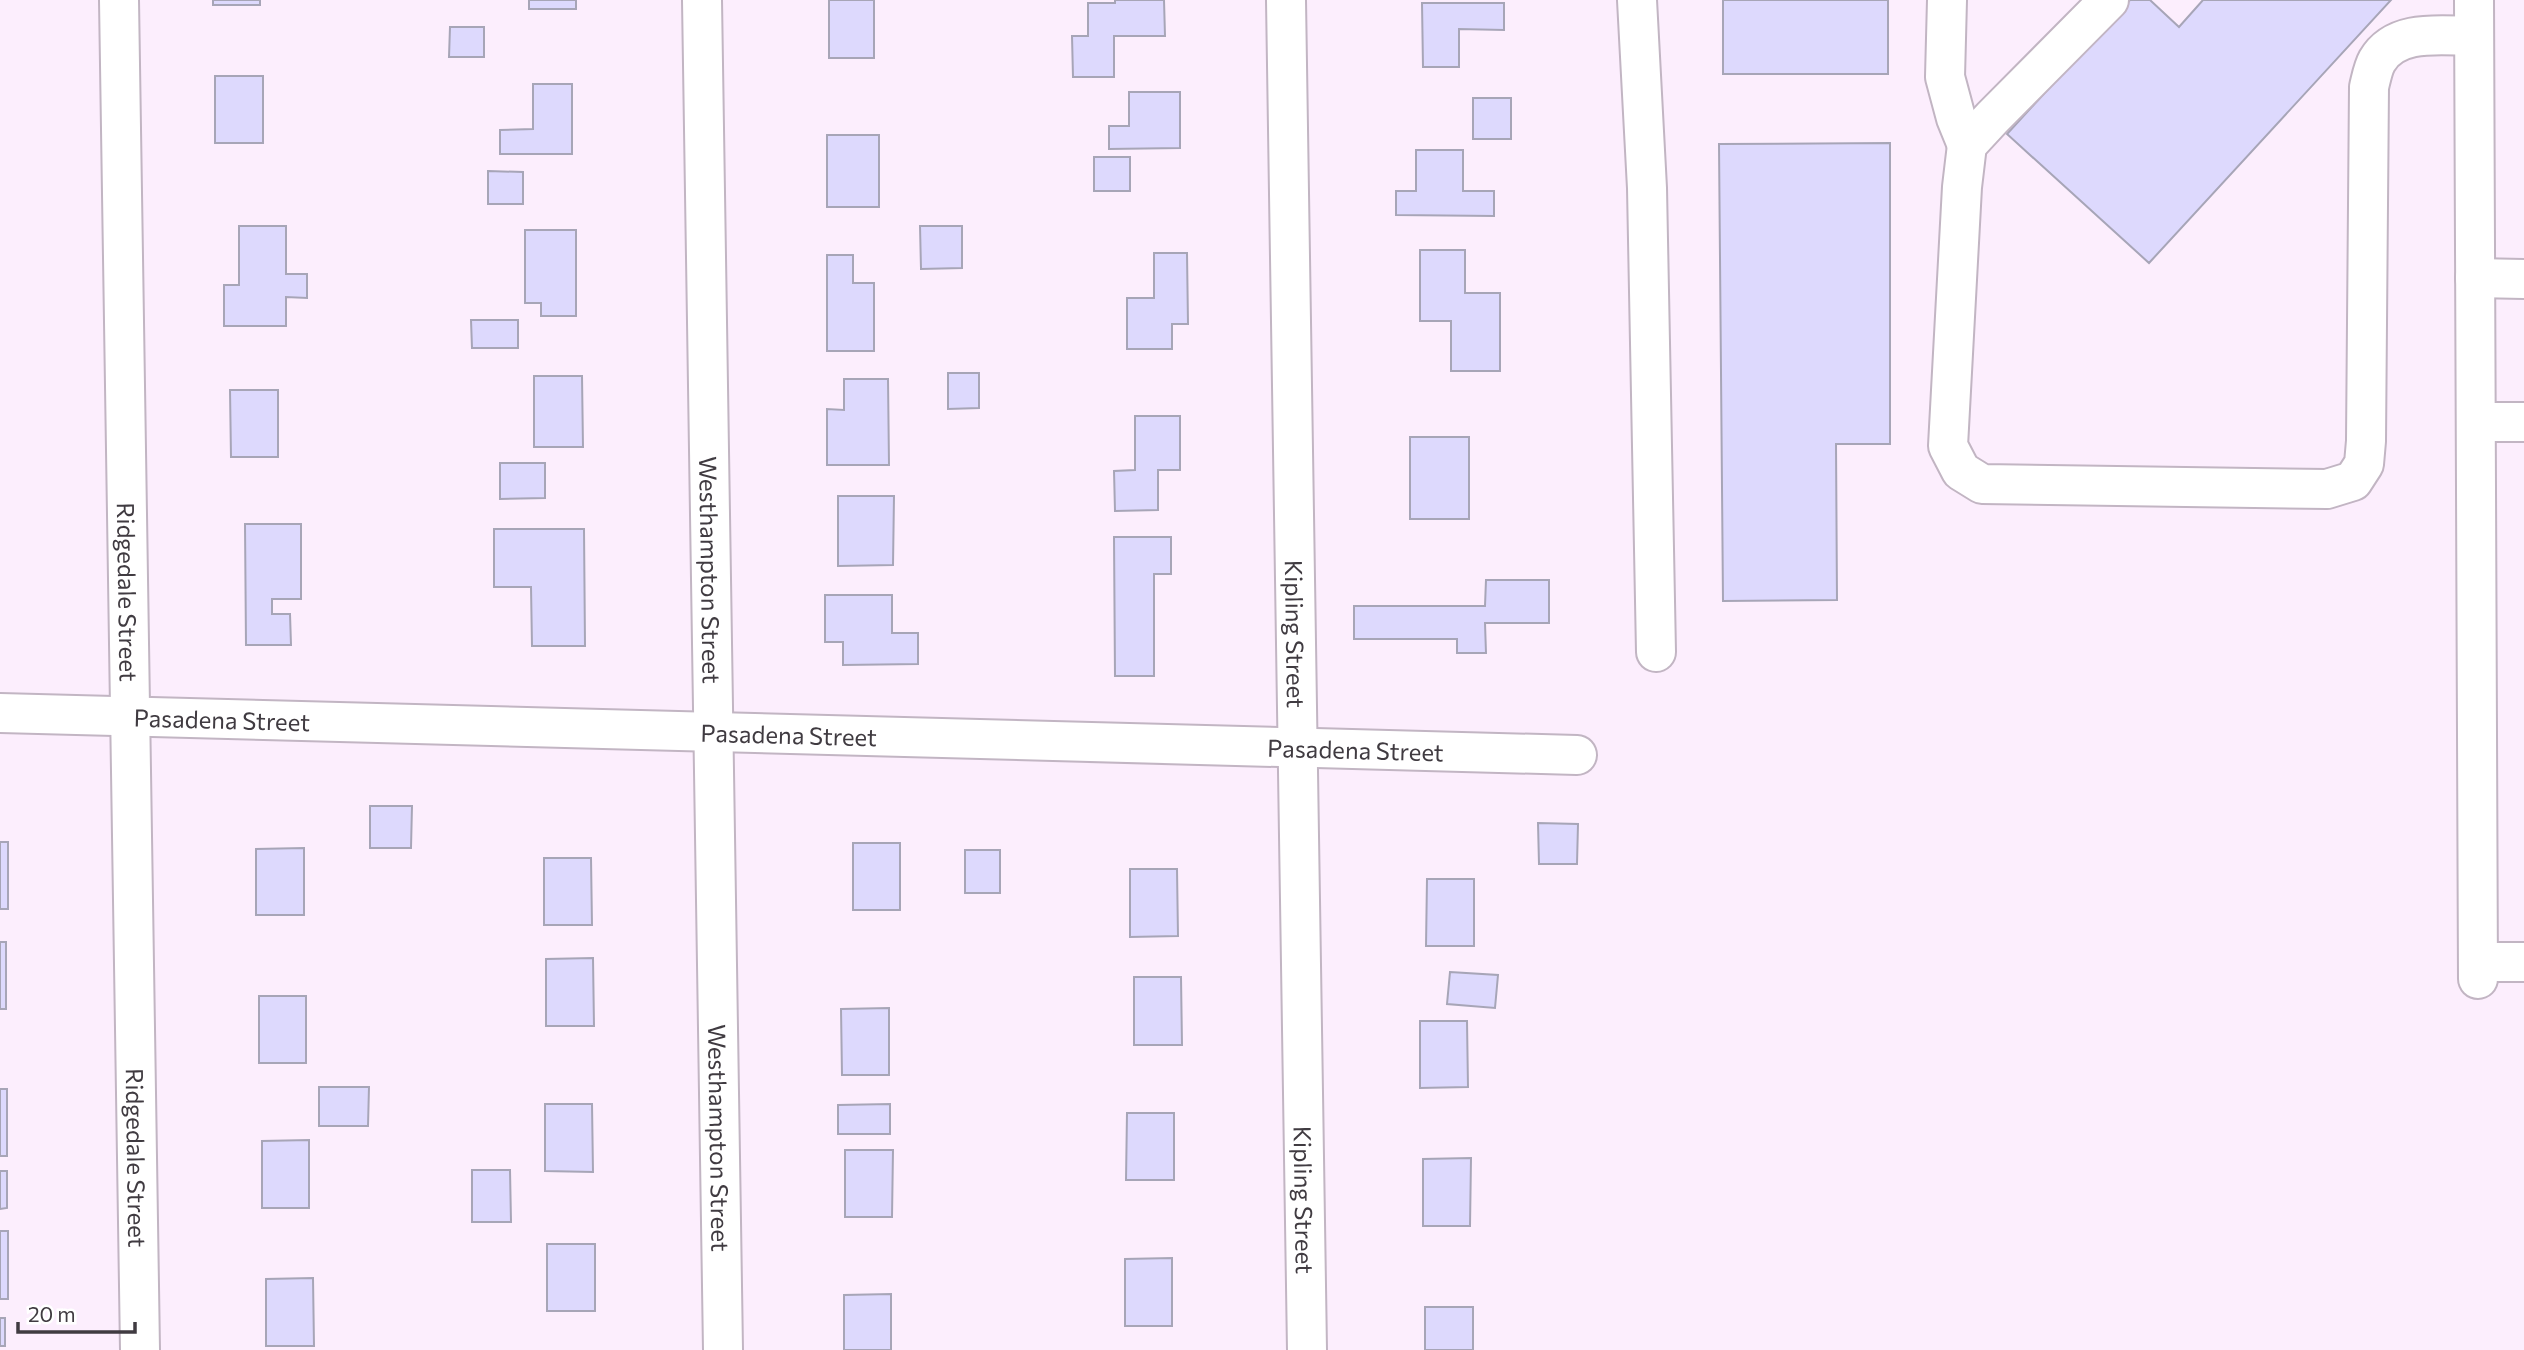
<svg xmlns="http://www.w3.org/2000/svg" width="2524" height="1350" viewBox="0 0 2524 1350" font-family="Commissioner,sans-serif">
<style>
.building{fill:#ddd9fd;stroke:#a7a5b7;stroke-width:2}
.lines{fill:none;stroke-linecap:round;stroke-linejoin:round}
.minor-casing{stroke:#c2b5c3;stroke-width:42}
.minor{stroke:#fff;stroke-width:38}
.labels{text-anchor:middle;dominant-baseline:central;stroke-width:5;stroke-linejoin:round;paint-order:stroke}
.street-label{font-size:24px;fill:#403b41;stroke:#fff}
</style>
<rect width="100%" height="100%" fill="#fceefd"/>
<g class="building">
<rect x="213" y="0" width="47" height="5"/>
<rect x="529" y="0" width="47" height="9"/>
<rect x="829" y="0" width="45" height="58"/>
<path d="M 1115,0 L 1164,0 L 1165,36 L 1114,36 L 1114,77 L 1073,77 L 1072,36 L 1088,36 L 1088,3 L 1115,3 Z"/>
<rect x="1723" y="0" width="165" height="74"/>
<path d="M 2130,0 L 2150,0 L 2179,27 L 2203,0 L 2391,0 L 2149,263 L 2007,134 Z"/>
<path d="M 1422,3 L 1504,3 L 1504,30 L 1459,29 L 1459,67 L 1423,67 Z"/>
<path d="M 450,27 L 484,27 L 484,57 L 449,57 Z"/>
<rect x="215" y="76" width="48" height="67"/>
<path d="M 533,84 L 572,84 L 572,154 L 500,154 L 500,130 L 533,129 Z"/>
<path d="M 1129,92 L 1180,92 L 1180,148 L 1109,149 L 1109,126 L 1129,126 Z"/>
<rect x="1473" y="98" width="38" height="41"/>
<rect x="827" y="135" width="52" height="72"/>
<path d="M 1890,143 L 1890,444 L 1836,444 L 1837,600 L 1723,601 L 1719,144 Z"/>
<path d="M 1416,150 L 1463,150 L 1463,191 L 1494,191 L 1494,216 L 1396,215 L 1396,191 L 1416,191 Z"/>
<rect x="1094" y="157" width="36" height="34"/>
<path d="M 488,171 L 523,172 L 523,204 L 488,204 Z"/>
<path d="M 239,226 L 286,226 L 286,274 L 307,274 L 307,298 L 286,297 L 286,326 L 224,326 L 224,285 L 239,285 Z"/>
<path d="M 920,226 L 962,226 L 962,268 L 921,269 Z"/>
<path d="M 525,230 L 576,230 L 576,316 L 541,316 L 541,303 L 525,303 Z"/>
<path d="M 1420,250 L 1465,250 L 1465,293 L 1500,293 L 1500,371 L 1451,371 L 1451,321 L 1420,321 Z"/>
<path d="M 1154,253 L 1187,253 L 1188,324 L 1172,324 L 1172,349 L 1127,349 L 1127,298 L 1154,298 Z"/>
<path d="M 827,255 L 853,255 L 853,283 L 874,283 L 874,351 L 827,351 Z"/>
<path d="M 471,320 L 518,320 L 518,348 L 472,348 Z"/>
<path d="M 948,373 L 979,373 L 979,408 L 948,409 Z"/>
<path d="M 534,376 L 582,376 L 583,447 L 534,447 Z"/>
<path d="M 844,379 L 888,379 L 889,465 L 827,465 L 827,409 L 844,410 Z"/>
<path d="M 230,390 L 278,390 L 278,457 L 231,457 Z"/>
<path d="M 1135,416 L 1180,416 L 1180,470 L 1158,470 L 1158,510 L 1115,511 L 1114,471 L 1135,470 Z"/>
<rect x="1410" y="437" width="59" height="82"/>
<path d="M 500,463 L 545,463 L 545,498 L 500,499 Z"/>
<path d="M 838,496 L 894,496 L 893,565 L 838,566 Z"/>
<path d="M 245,524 L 301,524 L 301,599 L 272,599 L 272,614 L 290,614 L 291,645 L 246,645 Z"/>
<path d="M 494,529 L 584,529 L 585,646 L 532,646 L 531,587 L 494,587 Z"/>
<path d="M 1114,537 L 1171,537 L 1171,574 L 1154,574 L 1154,676 L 1115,676 Z"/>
<path d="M 1486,580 L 1549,580 L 1549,623 L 1485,623 L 1486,653 L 1457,653 L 1457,639 L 1354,639 L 1354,606 L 1485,606 Z"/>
<path d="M 825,595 L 892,595 L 892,633 L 918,633 L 918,664 L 843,665 L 843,642 L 825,642 Z"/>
<path d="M 370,806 L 412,806 L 411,848 L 370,848 Z"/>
<path d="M 1538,823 L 1578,824 L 1577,864 L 1539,864 Z"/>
<rect x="0" y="842" width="8" height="67"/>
<rect x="853" y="843" width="47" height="67"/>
<path d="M 304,848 L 304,915 L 256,915 L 256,849 Z"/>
<rect x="965" y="850" width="35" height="43"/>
<path d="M 544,858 L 591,858 L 592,925 L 544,925 Z"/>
<path d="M 1130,869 L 1177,869 L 1178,936 L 1130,937 Z"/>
<path d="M 1427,879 L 1474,879 L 1474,946 L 1426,946 Z"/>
<rect x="0" y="942" width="6" height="67"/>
<path d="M 593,958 L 594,1026 L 546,1026 L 546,959 Z"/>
<path d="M 1450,972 L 1498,975 L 1495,1008 L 1447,1004 Z"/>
<path d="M 1134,977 L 1181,977 L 1182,1045 L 1134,1045 Z"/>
<rect x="259" y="996" width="47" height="67"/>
<path d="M 889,1008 L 889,1075 L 842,1075 L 841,1009 Z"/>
<path d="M 1420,1021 L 1467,1021 L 1468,1087 L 1420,1088 Z"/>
<path d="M 319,1087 L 369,1087 L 368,1126 L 319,1126 Z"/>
<rect x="0" y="1089" width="7" height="67"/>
<path d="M 545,1104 L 592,1104 L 593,1172 L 545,1171 Z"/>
<path d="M 890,1104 L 890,1134 L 838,1134 L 838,1105 Z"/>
<path d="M 1127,1113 L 1174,1113 L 1174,1180 L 1126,1180 Z"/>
<path d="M 309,1140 L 309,1208 L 262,1208 L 262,1141 Z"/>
<path d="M 845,1150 L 893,1150 L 892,1217 L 845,1217 Z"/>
<path d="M 1471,1158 L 1470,1226 L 1423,1226 L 1423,1159 Z"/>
<path d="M 472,1170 L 510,1170 L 511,1222 L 472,1222 Z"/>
<path d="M 0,1171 L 7,1171 L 7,1208 L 0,1209 Z"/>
<rect x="0" y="1231" width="8" height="68"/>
<rect x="547" y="1244" width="48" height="67"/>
<path d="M 1172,1258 L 1172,1326 L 1125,1326 L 1125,1259 Z"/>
<path d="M 313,1278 L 314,1346 L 266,1346 L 266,1279 Z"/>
<path d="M 891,1294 L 891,1350 L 844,1350 L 844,1295 Z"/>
<rect x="1425" y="1307" width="48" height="43"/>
<rect x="0" y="1318" width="5" height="28"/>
</g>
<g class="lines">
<g class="minor-casing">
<g id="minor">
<path id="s1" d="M 119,0 L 140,1350"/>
<path id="s2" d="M 702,0 L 723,1350"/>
<path id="s3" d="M 1286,0 L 1307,1350"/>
<path d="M 1637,0 L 1647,188 L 1656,652"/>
<path d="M 1947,0 L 1945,77 L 1956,118 L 1967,145"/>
<path d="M 2109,0 L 1992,118 L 1967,145 L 1962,187 L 1948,446 L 1961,471 L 1982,484 L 2327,489 L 2353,481 L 2364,464 L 2366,441 L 2369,87 C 2371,79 2373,68 2377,61 C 2396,28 2442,36 2474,36"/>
<path d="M 2474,0 L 2478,979"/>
<path d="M 2475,278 L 2524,279"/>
<path d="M 2477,422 L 2524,422"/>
<path id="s4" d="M 0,713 L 1577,755"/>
<path d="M 2478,962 L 2524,962"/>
</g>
</g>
<use href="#minor" class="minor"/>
</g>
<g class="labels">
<g class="street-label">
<text stroke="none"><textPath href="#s2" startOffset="570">Westhampton Street</textPath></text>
<text stroke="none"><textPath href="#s1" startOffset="592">Ridgedale Street</textPath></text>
<text stroke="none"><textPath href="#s3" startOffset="634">Kipling Street</textPath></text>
<text stroke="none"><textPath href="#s4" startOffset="222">Pasadena Street</textPath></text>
<text stroke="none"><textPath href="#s4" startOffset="789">Pasadena Street</textPath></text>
<text stroke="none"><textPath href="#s4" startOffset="1356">Pasadena Street</textPath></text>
<text stroke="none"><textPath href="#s2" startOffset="1138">Westhampton Street</textPath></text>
<text stroke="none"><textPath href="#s1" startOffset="1158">Ridgedale Street</textPath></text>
<text stroke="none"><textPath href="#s3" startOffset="1200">Kipling Street</textPath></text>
</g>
</g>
<path d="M18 1322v10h117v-10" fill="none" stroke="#403b41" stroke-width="3.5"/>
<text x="28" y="1322" font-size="21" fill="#403b41" stroke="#ffffff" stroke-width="5" paint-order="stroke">20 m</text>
</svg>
